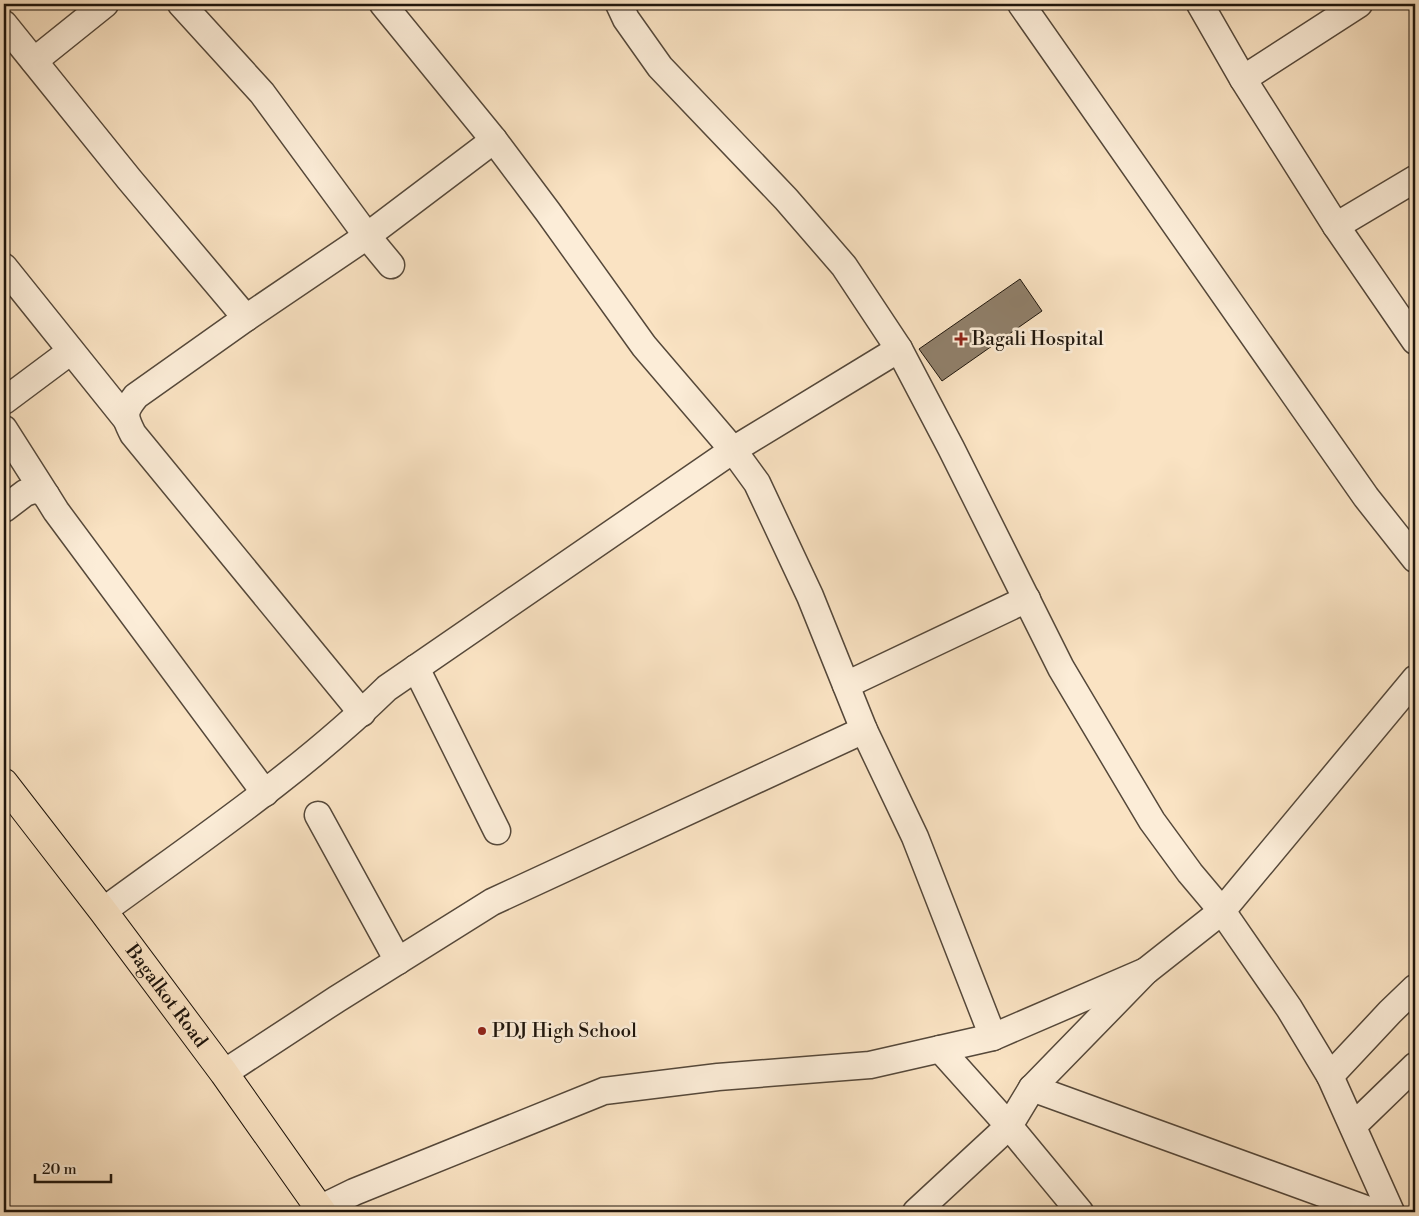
<svg xmlns="http://www.w3.org/2000/svg" width="1419" height="1216" viewBox="0 0 1419 1216" font-family="'Libre Bodoni',serif">
<style>
.building{fill:#90806b;stroke:#1e150c}
.lines{fill:none;stroke-linecap:round;stroke-linejoin:round}
.street-casing{stroke:#55483a;stroke-width:29}
.primary-casing{stroke:#1e150c;stroke-width:30}
.street{stroke:#fcedd8;stroke-width:26}
.primary{stroke:#fae3c3;stroke-width:28}
.poi-dot{fill:#8f2418;stroke:#fcedd8;stroke-width:2}
.labels{text-anchor:middle;dominant-baseline:central;stroke-width:5;stroke-linejoin:round;paint-order:stroke}
.poi-label{font-size:19px;fill:#1e150c;stroke:#fcedd8;text-anchor:start}
.street-label{font-size:19px;fill:#1e150c;stroke:#fcedd8}
</style>
<rect width="100%" height="100%" fill="#fae3c3"/>
<filter id="stains"><feTurbulence type="fractalNoise" baseFrequency=".004" numOctaves="4"/><feColorMatrix values="0 0 0 0 .2 0 0 0 0 .09 0 0 0 0 .02 0 0 0 .5 -.17"/></filter>
<radialGradient id="worn" r=".72"><stop offset=".6" stop-color="#630" stop-opacity="0"/><stop offset="1" stop-color="#630" stop-opacity=".3"/></radialGradient>
<path class="building" d="M 1020,279 L 1042,311 L 942,381 L 919,349 Z"/>
<g class="lines">
<g class="street-casing">
<g id="street">
<path d="M 181,4 L 262,93 L 367,236 L 391,265"/>
<path d="M 383,4 L 494,140 L 548,212 L 644,346 L 733,450 L 757,483 L 810,596 L 864,730 L 915,837 L 993,1037"/>
<path d="M 619,4 L 626,19 L 660,67 L 786,199 L 844,266 L 899,349 L 951,448 L 1061,668 L 1152,821 L 1190,873 L 1222,911 L 1289,1008 L 1330,1076 L 1391,1212"/>
<path d="M 1021,4 L 1366,497 L 1415,559"/>
<path d="M 1200,4 L 1243,79 L 1336,226 L 1415,341"/>
<path d="M 4,24 L 129,179 L 246,318"/>
<path d="M 34,61 L 105,4"/>
<path d="M 1243,79 L 1359,4"/>
<path d="M 1336,226 L 1415,179"/>
<path d="M 4,267 L 126,419"/>
<path d="M 4,401 L 71,351"/>
<path d="M 4,429 L 46,495"/>
<path d="M 4,509 L 25,493 L 37,489 L 46,495 L 56,511 L 265,793"/>
<path d="M 416,668 L 497,831"/>
<path d="M 846,685 L 1027,599"/>
<path d="M 362,713 L 133,434 C 124,416 123,412 136,396 L 246,318 L 367,236 L 494,140"/>
<path d="M 318,815 L 398,961"/>
<path d="M 103,911 C 200,840 301,772 387,688 L 733,450 L 899,349"/>
<path d="M 940,1049 L 1009,1126 L 1080,1212"/>
<path d="M 224,1073 L 337,999 L 492,902 L 864,730"/>
<path d="M 1330,1076 L 1390,1012 L 1415,988"/>
<path d="M 1032,1088 L 1374,1212"/>
<path d="M 1353,1126 L 1415,1066"/>
<path d="M 313,1212 L 354,1192 L 604,1091 L 718,1077 L 870,1065 L 993,1037 L 1146,971"/>
<path d="M 916,1212 L 1009,1126 L 1032,1088 L 1146,971 L 1222,911 L 1415,679"/>
</g>
</g>
<g class="primary-casing">
<g id="primary">
<path id="s1" d="M 4,783 L 103,911 L 224,1073 L 322,1212"/>
</g>
</g>
<use href="#street" class="street"/>
<use href="#primary" class="primary"/>
</g>
<g class="poi-dot">
<path d="M958.5 331.5h5v5h5v5h-5v5h-5v-5h-5v-5h5z"/>
<circle cx="482" cy="1031" r="5"/>
</g>
<g class="labels">
<g class="poi-label">
<text x="972" y="339">Bagali Hospital</text>
<text x="492" y="1031">PDJ High School</text>
</g>
<g class="street-label">
<text stroke="none"><textPath href="#s1" startOffset="268">Bagalkot Road</textPath></text>
</g>
</g>
<rect width="1419" height="1216" fill="none" stroke="#fae3c3" stroke-width="20"/>
<rect x="5" y="5" width="1409" height="1206" fill="none" stroke="#1e150c" stroke-width="2.5"/>
<rect x="10" y="10" width="1399" height="1196" fill="none" stroke="#1e150c"/>
<path d="M35 1174v8h76v-8" fill="none" stroke="#1e150c" stroke-width="2.5"/>
<text x="42" y="1174" font-size="15" fill="#1e150c" stroke="#fcedd8" stroke-width="4" paint-order="stroke">20 m</text>
<rect width="100%" height="100%" filter="url(#stains)"/>
<rect width="100%" height="100%" fill="url(#worn)"/>
</svg>
